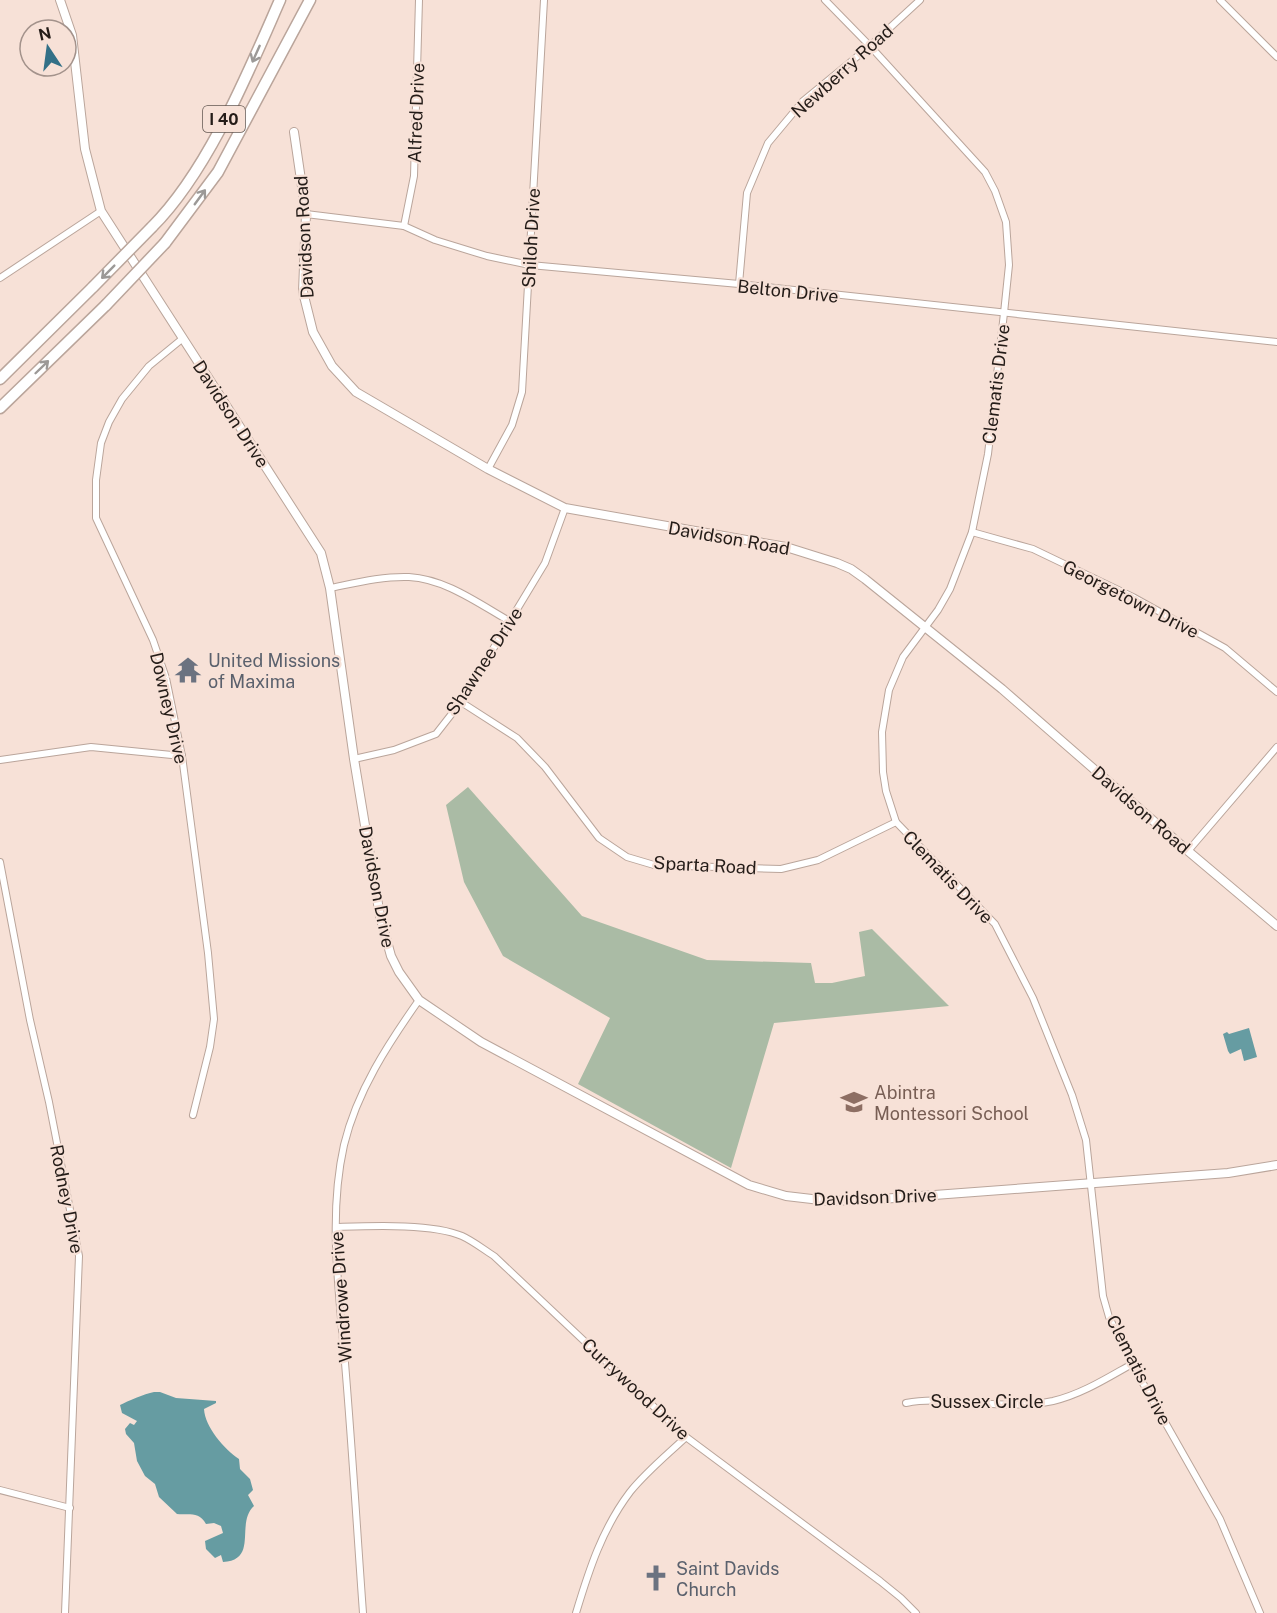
<svg xmlns="http://www.w3.org/2000/svg" width="1277" height="1613" viewBox="0 0 1277 1613" font-family="'Public Sans',sans-serif">
<style>
.green{fill:#aabba5}
.water{fill:#669ca2}
.lines{fill:none;stroke-linecap:round;stroke-linejoin:round}
.minor-casing{stroke:#baa59b;stroke-width:8}
.tertiary-casing{stroke:#baa59b;stroke-width:10}
.motorway-casing{stroke:#baa59b;stroke-width:13}
.minor{stroke:#fff;stroke-width:6}
.tertiary{stroke:#fff;stroke-width:8}
.motorway{stroke:#fff;stroke-width:10}
.motorway-bridge-casing{stroke:#baa59b;stroke-width:13;stroke-linecap:butt}
.motorway-bridge{stroke:#fff;stroke-width:10}
.oneway{stroke:#9c9997}
.labels{text-anchor:middle;dominant-baseline:central;stroke-width:4.5;stroke-linejoin:round;paint-order:stroke}
.shield{fill:#f7e1d7;stroke:#635751;stroke-width:1.5}
.shield-label{font-size:16px;font-weight:bold;fill:#241c18}
.street-label{font-size:18px;fill:#241c18;stroke:#f7e1d7}
.worship-label{font-size:18px;fill:#5b616d;stroke:#f7e1d7;text-anchor:start}
.education-label{font-size:18px;fill:#785e54;stroke:#f7e1d7;text-anchor:start}
</style>
<rect width="100%" height="100%" fill="#f7e1d7"/>
<path class="green" d="M 468,787 L 582,916 L 707,960 L 811,963 L 815,983 L 832,983 L 865,976 L 859,932 L 872,929 L 949,1006 L 774,1023 L 731,1168 L 578,1084 L 610,1018 L 503,956 L 464,882 L 446,805 Z"/>
<g class="water">
<path d="M 1249,1028 L 1257,1057 L 1244,1061 L 1241,1049 L 1230,1054 L 1228,1051 L 1223,1034 L 1227,1032 L 1229,1034 Z"/>
<path d="M 154,1392 L 160,1392 L 176,1398 L 216,1401 L 216,1403 L 204,1409 C 205,1427 224,1449 239,1459 L 240,1469 L 250,1479 L 253,1490 L 248,1495 L 254,1506 C 235,1523 259,1560 223,1562 L 221,1555 L 215,1558 L 206,1549 L 205,1541 L 223,1533 L 221,1526 L 214,1523 L 206,1524 C 199,1511 189,1515 177,1514 L 159,1497 L 155,1484 L 145,1476 L 137,1461 L 134,1443 L 126,1434 L 125,1429 L 130,1423 L 134,1425 L 137,1421 L 122,1413 L 120,1405 C 128,1401 144,1394 154,1392 Z"/>
</g>
<g class="lines">
<g class="minor-casing">
<g id="minor">
<path d="M 825,0 L 870,46 L 985,172 L 995,191 L 1006,222 L 1009,265 L 1004,313 L 988,454 L 972,532 L 950,589 L 938,610 L 903,657 L 889,690 L 882,732 L 883,772 L 886,791 L 896,822 L 995,924 L 1033,998 L 1072,1095 L 1086,1140 L 1103,1296 L 1109,1317 L 1132,1364 L 1220,1519 L 1260,1613"/>
<path d="M 1220,0 L 1277,57"/>
<path d="M 306,214 L 404,226 L 435,240 L 487,256 L 530,265 L 739,284 L 1277,342"/>
<path d="M 404,226 L 414,176 L 419,0"/>
<path d="M 0,278 L 101,211"/>
<path d="M 739,284 L 747,193 L 768,143 L 803,101 L 870,46 L 920,0"/>
<path d="M 182,339 L 149,366 L 122,399 L 109,422 L 101,443 L 96,480 L 96,518 L 153,640 L 166,678 L 182,756 L 208,953 L 214,1019 L 210,1047 L 193,1115"/>
<path d="M 488,469 L 512,425 L 522,392 L 544,0"/>
<path d="M 972,532 L 1033,549 L 1133,597 L 1225,648 L 1277,692"/>
<path d="M 330,588 C 355,583 383,576 409,577 C 446,579 479,604 511,622"/>
<path d="M 461,702 L 517,738 L 545,767 L 599,838 L 627,857 L 654,865 L 781,869 L 818,860 L 896,822"/>
<path d="M 354,759 L 394,750 L 436,734 L 461,702 L 545,563 L 565,508"/>
<path d="M 0,760 L 91,747 L 182,756"/>
<path d="M 1188,851 L 1277,747"/>
<path d="M 0,862 L 30,1020 L 49,1102 L 79,1256 L 65,1613"/>
<path d="M 336,1227 C 369,1226 432,1223 462,1236 C 473,1241 483,1249 494,1256 L 686,1437 L 880,1581 L 901,1598 L 916,1613"/>
<path d="M 906,1403 C 931,1398 955,1402 979,1403 C 1003,1405 1030,1406 1053,1401 C 1082,1394 1107,1378 1132,1364"/>
<path d="M 0,1490 L 70,1508"/>
<path d="M 363,1613 C 357,1530 352,1446 345,1363 C 339,1291 328,1216 344,1145 C 357,1091 388,1044 419,1000"/>
<path d="M 576,1613 C 589,1570 602,1529 630,1492 C 646,1472 667,1455 686,1437"/>
</g>
</g>
<g class="tertiary-casing">
<g id="tertiary">
<path d="M 60,0 L 72,35 L 85,149 L 101,211 L 321,553 L 330,588 L 354,759 L 380,916 L 391,956 L 399,972 L 419,1000 L 481,1042 L 749,1185 L 786,1196 L 829,1201 L 881,1199 L 1228,1173 L 1277,1165"/>
<path d="M 294,132 L 306,214 L 303,292 L 313,332 L 332,366 L 356,392 L 488,469 L 565,508 L 786,547 L 837,563 L 851,569 L 865,579 L 1002,689 L 1188,851 L 1277,926"/>
</g>
</g>
<g class="motorway-casing">
<g id="motorway">
<path d="M 152,227 C 208,171 248,73 280,0"/>
<path d="M 165,243 L 218,172 L 310,0"/>
<path d="M 0,379 L 93,287"/>
<path d="M 0,408 L 106,305"/>
</g>
</g>
<use href="#minor" class="minor"/>
<use href="#tertiary" class="tertiary"/>
<use href="#motorway" class="motorway"/>
<g class="motorway-bridge-casing">
<g id="motorway-bridge">
<path d="M 93,287 L 152,227"/>
<path d="M 106,305 L 165,243"/>
</g>
</g>
<use href="#motorway-bridge" class="motorway-bridge"/>
</g>
<defs><path id="oneway-shaft" d="M-6 0H5M1.5-3L5.5 0L1.5 3" fill="none" stroke-width="1.6" stroke-linecap="round" stroke-linejoin="round" transform="scale(1.5)"/></defs>
<g class="oneway">
<use href="#oneway-shaft" transform="translate(256 54) rotate(114)"/>
<use href="#oneway-shaft" transform="translate(200 197) rotate(-54)"/>
<use href="#oneway-shaft" transform="translate(108 272) rotate(135)"/>
<use href="#oneway-shaft" transform="translate(42 367) rotate(-44)"/>
</g>
<defs>
<g id="temple-bare" transform="scale(2.07)"><path d="M0-6L5-2H3V0L6.5 2.5H4V6H1.5V3h-3V6H-4V2.5H-6.5L-3 0V-2H-5Z" fill="#6b7280" stroke="#f7e1d7" stroke-width="2.5" paint-order="stroke"/></g>
<g id="school-bare" transform="scale(2.07)"><path d="M0-5L7-2L0 1L-7-2ZM-4 1L0 2.5L4 1V4Q0 6-4 4Z" fill="#8d6e63" stroke="#f7e1d7" stroke-width="2.5" paint-order="stroke"/></g>
<g id="church-bare" transform="scale(2.07)"><path d="M-1.2-6h2.4v3.5h3.3v2.4h-3.3V6h-2.4V-.1h-3.3v-2.4h3.3Z" fill="#6b7280" stroke="#f7e1d7" stroke-width="2.5" paint-order="stroke"/></g>
</defs>
<g fill-rule="evenodd">
<use href="#temple-bare" x="188" y="670"/>
<use href="#school-bare" x="854" y="1102"/>
<use href="#church-bare" x="656" y="1578"/>
</g>
<g class="labels">
<rect class="shield" x="203" y="106" width="42" height="26" rx="4.5"/>
<g class="shield-label">
<text x="224" y="119">I 40</text>
</g>
<g class="street-label">
<text transform="translate(842 71) rotate(-42)">Newberry Road</text>
<text transform="translate(416 113) rotate(-88)">Alfred Drive</text>
<text transform="translate(304 237) rotate(-93)">Davidson Road</text>
<text transform="translate(531 238) rotate(-87)">Shiloh Drive</text>
<text transform="translate(788 291) rotate(6)">Belton Drive</text>
<text transform="translate(996 384) rotate(-83)">Clematis Drive</text>
<text transform="translate(231 414) rotate(57)">Davidson Drive</text>
<text transform="translate(729 538) rotate(10)">Davidson Road</text>
<text transform="translate(1131 599) rotate(27)">Georgetown Drive</text>
<text transform="translate(484 661) rotate(-57)">Shawnee Drive</text>
<text transform="translate(169 708) rotate(77)">Downey Drive</text>
<text transform="translate(1141 810) rotate(41)">Davidson Road</text>
<text transform="translate(705 865) rotate(3)">Sparta Road</text>
<text transform="translate(948 877) rotate(46)">Clematis Drive</text>
<text transform="translate(377 887) rotate(79)">Davidson Drive</text>
<text transform="translate(875 1197) rotate(-2)">Davidson Drive</text>
<text transform="translate(67 1199) rotate(79)">Rodney Drive</text>
<text transform="translate(341 1297) rotate(-94)">Windrowe Drive</text>
<text transform="translate(1139 1370) rotate(63)">Clematis Drive</text>
<text transform="translate(636 1389) rotate(43)">Currywood Drive</text>
<text x="987" y="1401">Sussex Circle</text>
</g>
<g class="worship-label">
<text x="208" y="660">United Missions<tspan x="208" dy="21">of Maxima</tspan></text>
<text x="676" y="1568">Saint Davids<tspan x="676" dy="21">Church</tspan></text>
</g>
<g class="education-label">
<text x="874" y="1092">Abintra<tspan x="874" dy="21">Montessori School</tspan></text>
</g>
</g>
<g transform="translate(48 48) rotate(347)"><circle r="28" fill="#f7e1d7" stroke="#a3928b" stroke-width="1.5"/>
<path d="M0-4.5L10 22L0 15L-10 22Z" fill="#337087"/>
<text y="-9" font-size="16" font-weight="bold" text-anchor="middle" fill="#241c18">N</text>
</g>
</svg>
